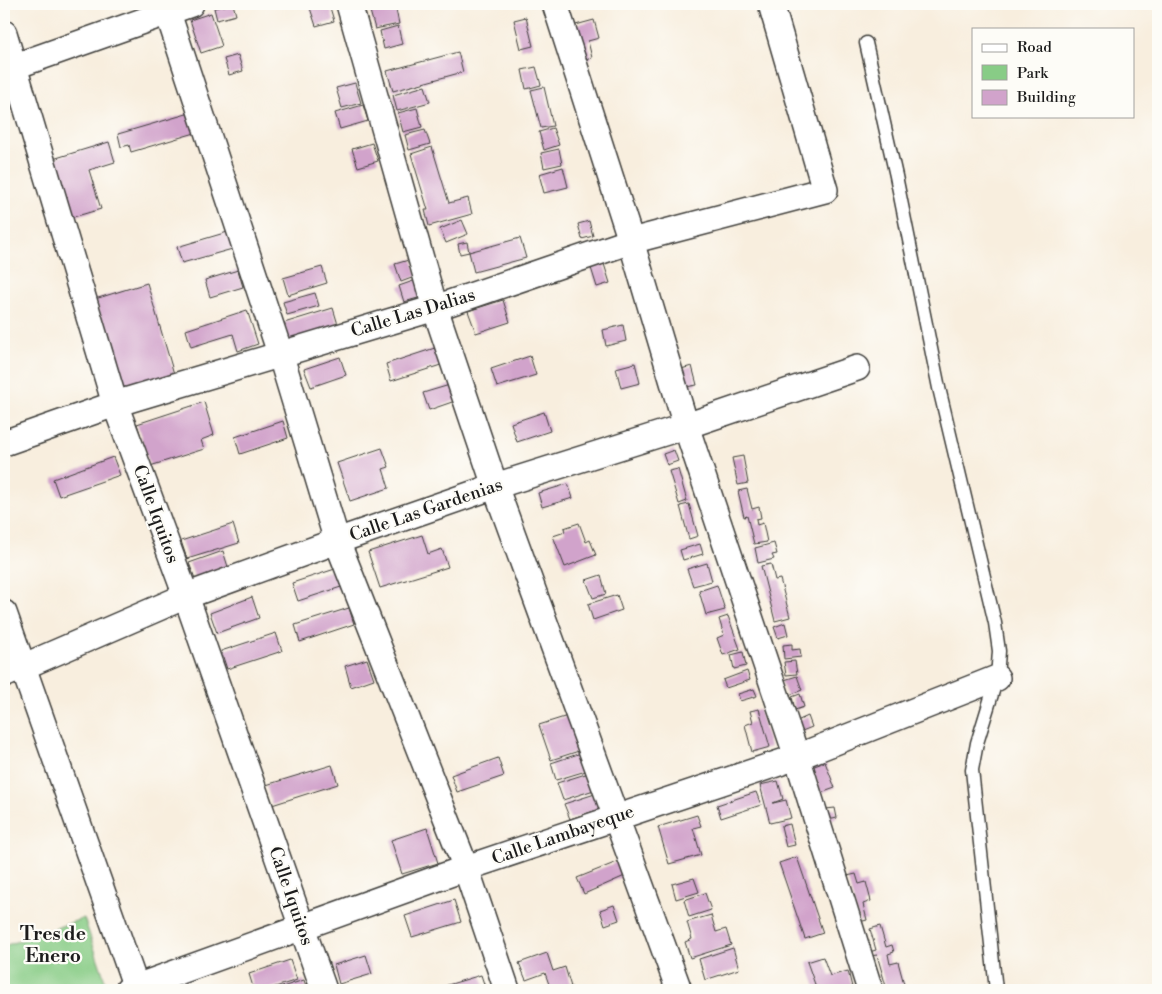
<svg xmlns="http://www.w3.org/2000/svg" width="1162" height="994" viewBox="0 0 1162 994" font-family="'Libre Bodoni',serif">
<style>
.green{fill:#88cc86;stroke:#527451}
.building{fill:#d1a3cb}
.lines{fill:none;stroke-linecap:round;stroke-linejoin:round}
.service-casing{stroke:#3d3c39;stroke-width:15}
.minor-casing{stroke:#3d3c39;stroke-width:28}
.service{stroke:#fff;stroke-width:12}
.minor{stroke:#fff;stroke-width:25}
.labels{text-anchor:middle;dominant-baseline:central;stroke-width:4.5;stroke-linejoin:round;paint-order:stroke}
.street-label{font-size:18px;fill:#1c1c1c;stroke:#fdfcf7}
.neighbourhood-label{font-size:19px;font-weight:bold;fill:#1c1c1c;stroke:#fdfcf7}
</style>
<rect width="100%" height="100%" fill="#fdfcf7"/>
<filter id="ink" filterUnits="userSpaceOnUse"><feTurbulence type="fractalNoise" baseFrequency=".02" numOctaves="2"/><feDisplacementMap in="SourceGraphic" scale="10" xChannelSelector="R" yChannelSelector="G"/><feConvolveMatrix kernelMatrix="1 2 1 2 8 2 1 2 1" color-interpolation-filters="sRGB"/></filter>
<filter id="wash" filterUnits="userSpaceOnUse"><feTurbulence type="fractalNoise" baseFrequency=".0096" numOctaves="4" result="noise"/><feDisplacementMap in="SourceGraphic" scale="20" xChannelSelector="R" yChannelSelector="G"/><feGaussianBlur stdDeviation="1.12" result="paint"/><feColorMatrix in="noise" values="0 0 0 0 0 0 0 0 0 0 0 0 0 0 0 0 0 1.4 0 .05"/><feComposite in="paint" operator="in"/></filter>
<g filter="url(#wash)">
<rect width="100%" height="100%" fill="#f8eede"/>
<path class="green" d="M 84,918 L 106,983 L 84,990 L 4,990 L 4,946 Z"/>
<g id="blocks">
<g class="building">
<path d="M 233,4 L 236,15 L 217,20 L 214,8 Z"/>
<path d="M 313,4 L 329,4 L 334,21 L 316,26 L 309,5 Z"/>
<path d="M 395,5 L 399,24 L 375,29 L 370,11 Z"/>
<path d="M 211,13 L 222,46 L 201,53 L 190,20 Z"/>
<path d="M 526,17 L 533,46 L 521,49 L 514,20 Z"/>
<path d="M 594,20 L 599,38 L 588,41 L 592,58 L 581,61 L 572,26 Z"/>
<path d="M 398,26 L 402,44 L 384,49 L 380,31 Z"/>
<path d="M 458,52 L 463,72 L 393,91 L 387,71 Z"/>
<path d="M 238,55 L 243,71 L 229,75 L 224,59 Z"/>
<path d="M 536,67 L 541,85 L 526,89 L 522,70 Z"/>
<path d="M 355,83 L 361,103 L 342,108 L 336,88 Z"/>
<path d="M 425,86 L 430,102 L 397,111 L 393,95 Z"/>
<path d="M 544,87 L 553,126 L 541,128 L 531,90 Z"/>
<path d="M 363,105 L 368,121 L 340,129 L 335,113 Z"/>
<path d="M 417,108 L 422,127 L 403,132 L 398,113 Z"/>
<path d="M 190,113 L 195,133 L 131,152 L 129,145 L 121,147 L 118,134 Z"/>
<path d="M 553,128 L 559,145 L 544,150 L 539,132 Z"/>
<path d="M 425,130 L 430,144 L 409,150 L 405,135 Z"/>
<path d="M 109,142 L 115,162 L 89,170 L 101,209 L 70,218 L 53,159 Z"/>
<path d="M 372,143 L 378,161 L 358,167 L 352,149 Z"/>
<path d="M 432,147 L 449,203 L 468,198 L 472,214 L 429,226 L 425,210 L 428,210 L 411,154 Z"/>
<path d="M 559,149 L 562,164 L 544,168 L 541,153 Z"/>
<path d="M 563,167 L 568,187 L 544,193 L 539,174 Z"/>
<path d="M 462,220 L 468,234 L 446,243 L 440,229 Z"/>
<path d="M 589,221 L 593,236 L 582,239 L 578,224 Z"/>
<path d="M 231,231 L 236,248 L 182,263 L 177,247 Z"/>
<path d="M 520,238 L 526,258 L 474,272 L 469,252 Z"/>
<path d="M 467,242 L 469,252 L 460,254 L 458,244 Z"/>
<path d="M 412,259 L 417,276 L 401,282 L 395,264 Z"/>
<path d="M 604,264 L 610,283 L 597,287 L 591,268 Z"/>
<path d="M 322,267 L 327,283 L 288,295 L 283,278 Z"/>
<path d="M 238,270 L 243,287 L 210,297 L 205,280 Z"/>
<path d="M 419,279 L 425,296 L 404,302 L 399,286 Z"/>
<path d="M 147,283 L 174,374 L 122,389 L 95,299 Z"/>
<path d="M 315,293 L 319,306 L 287,315 L 283,302 Z"/>
<path d="M 503,300 L 510,322 L 476,333 L 468,311 Z"/>
<path d="M 333,308 L 339,328 L 289,343 L 284,323 Z"/>
<path d="M 247,310 L 258,344 L 238,351 L 233,334 L 191,347 L 186,330 Z"/>
<path d="M 623,325 L 626,341 L 606,346 L 603,330 Z"/>
<path d="M 441,346 L 447,363 L 391,381 L 386,364 Z"/>
<path d="M 530,356 L 536,375 L 497,387 L 491,369 Z"/>
<path d="M 340,357 L 346,375 L 311,387 L 304,369 Z"/>
<path d="M 635,363 L 640,383 L 621,388 L 616,368 Z"/>
<path d="M 692,366 L 697,385 L 686,387 L 681,369 Z"/>
<path d="M 453,384 L 458,400 L 429,410 L 423,393 Z"/>
<path d="M 204,402 L 214,435 L 201,440 L 204,449 L 150,466 L 137,424 Z"/>
<path d="M 544,412 L 550,431 L 517,442 L 511,423 Z"/>
<path d="M 283,421 L 288,438 L 240,454 L 235,437 Z"/>
<path d="M 382,448 L 389,467 L 383,469 L 389,488 L 350,501 L 337,463 Z"/>
<path d="M 674,450 L 678,461 L 667,465 L 663,454 Z"/>
<path d="M 743,456 L 748,483 L 738,485 L 732,458 Z"/>
<path d="M 113,457 L 120,475 L 59,496 L 53,479 Z"/>
<path d="M 678,469 L 687,501 L 679,504 L 669,471 Z"/>
<path d="M 568,484 L 573,498 L 542,507 L 538,493 Z"/>
<path d="M 747,489 L 752,509 L 759,507 L 761,518 L 756,519 L 757,525 L 763,523 L 767,542 L 754,544 L 747,516 L 744,517 L 738,491 Z"/>
<path d="M 689,504 L 698,536 L 689,539 L 680,506 Z"/>
<path d="M 579,523 L 586,542 L 590,540 L 596,555 L 565,567 L 553,536 L 565,532 L 564,528 Z"/>
<path d="M 233,524 L 239,543 L 187,559 L 181,541 Z"/>
<path d="M 422,535 L 428,554 L 442,549 L 448,567 L 380,588 L 368,552 Z"/>
<path d="M 774,543 L 777,554 L 772,555 L 774,559 L 758,563 L 755,548 Z"/>
<path d="M 700,544 L 703,554 L 683,560 L 680,550 Z"/>
<path d="M 223,551 L 229,570 L 196,581 L 189,563 Z"/>
<path d="M 707,563 L 712,581 L 693,586 L 687,569 Z"/>
<path d="M 771,564 L 775,580 L 780,579 L 790,617 L 775,621 L 761,566 Z"/>
<path d="M 335,569 L 341,587 L 298,601 L 292,583 Z"/>
<path d="M 601,575 L 606,594 L 593,598 L 586,580 Z"/>
<path d="M 717,585 L 725,610 L 706,615 L 699,591 Z"/>
<path d="M 617,595 L 622,610 L 593,620 L 588,604 Z"/>
<path d="M 252,597 L 259,618 L 217,633 L 210,613 Z"/>
<path d="M 349,608 L 354,624 L 300,642 L 295,625 Z"/>
<path d="M 728,616 L 740,649 L 723,655 L 717,638 L 724,635 L 719,619 Z"/>
<path d="M 785,623 L 788,635 L 778,638 L 774,627 Z"/>
<path d="M 276,633 L 282,651 L 227,669 L 221,651 Z"/>
<path d="M 792,644 L 792,650 L 800,649 L 801,657 L 784,659 L 783,645 Z"/>
<path d="M 743,652 L 746,666 L 734,669 L 731,655 Z"/>
<path d="M 367,659 L 374,679 L 351,687 L 345,666 Z"/>
<path d="M 795,661 L 797,674 L 786,675 L 784,662 Z"/>
<path d="M 747,671 L 750,680 L 726,688 L 723,680 Z"/>
<path d="M 797,676 L 802,690 L 787,696 L 781,681 Z"/>
<path d="M 754,689 L 757,696 L 740,701 L 738,694 Z"/>
<path d="M 800,694 L 804,707 L 795,710 L 792,697 Z"/>
<path d="M 759,709 L 770,747 L 752,752 L 745,725 L 753,722 L 750,711 Z"/>
<path d="M 574,714 L 585,749 L 551,760 L 539,725 Z"/>
<path d="M 808,716 L 812,727 L 802,731 L 797,721 Z"/>
<path d="M 590,750 L 596,768 L 556,780 L 551,763 Z"/>
<path d="M 498,758 L 504,776 L 457,792 L 451,775 Z"/>
<path d="M 825,762 L 835,788 L 821,793 L 812,767 Z"/>
<path d="M 332,765 L 338,784 L 272,805 L 266,785 Z"/>
<path d="M 595,771 L 600,788 L 563,800 L 557,783 Z"/>
<path d="M 778,781 L 783,799 L 773,803 L 786,800 L 791,818 L 770,823 L 760,785 Z"/>
<path d="M 601,792 L 606,807 L 570,819 L 564,804 Z"/>
<path d="M 756,792 L 761,805 L 721,818 L 717,805 Z"/>
<path d="M 835,808 L 837,818 L 828,820 L 826,809 Z"/>
<path d="M 697,815 L 701,826 L 693,828 L 701,855 L 669,864 L 658,827 Z"/>
<path d="M 790,824 L 795,845 L 786,847 L 781,826 Z"/>
<path d="M 427,828 L 438,863 L 402,874 L 391,840 Z"/>
<path d="M 797,857 L 823,933 L 805,939 L 779,863 Z"/>
<path d="M 622,860 L 627,875 L 584,894 L 577,878 Z"/>
<path d="M 856,874 L 859,884 L 866,882 L 871,901 L 863,904 L 867,920 L 859,922 L 847,876 Z"/>
<path d="M 694,878 L 699,892 L 676,899 L 672,884 Z"/>
<path d="M 705,893 L 711,910 L 689,917 L 684,900 Z"/>
<path d="M 454,900 L 461,922 L 412,937 L 405,916 Z"/>
<path d="M 614,905 L 619,920 L 605,925 L 600,910 Z"/>
<path d="M 711,915 L 716,932 L 726,929 L 731,945 L 690,958 L 685,942 L 692,939 L 687,922 Z"/>
<path d="M 880,926 L 886,947 L 892,945 L 894,952 L 888,954 L 890,964 L 898,962 L 904,984 L 897,986 L 898,990 L 887,990 L 877,955 L 870,956 L 869,952 L 876,950 L 870,929 Z"/>
<path d="M 733,948 L 739,969 L 705,980 L 699,959 Z"/>
<path d="M 547,953 L 553,971 L 565,967 L 571,987 L 551,990 L 545,973 L 526,980 L 519,963 Z"/>
<path d="M 366,955 L 372,974 L 339,984 L 334,965 Z"/>
<path d="M 823,957 L 830,976 L 848,971 L 852,987 L 842,990 L 817,990 L 807,962 Z"/>
<path d="M 290,960 L 297,980 L 266,990 L 254,990 L 249,974 Z"/>
<path d="M 481,975 L 486,990 L 431,990 Z"/>
<path d="M 304,980 L 307,990 L 273,990 Z"/>
</g>
</g>
</g>
<g filter="url(#ink)">
<use href="#blocks" fill-opacity="0" stroke="#3d3c39" stroke-width="1"/>
<g class="lines">
<g class="service-casing">
<path id="service" d="M 866,43 L 896,176 L 939,388 L 995,623 L 999,651 L 997,678 L 977,743 L 972,770 L 996,990"/>
</g>
<g class="minor-casing">
<g id="minor">
<path d="M 165,4 L 280,353 L 337,541 L 466,868 L 507,990"/>
<path d="M 349,4 L 435,308 L 495,486 L 679,990"/>
<path d="M 555,4 L 631,241 L 686,426 L 797,757 L 870,990"/>
<path d="M 4,33 L 115,404 L 186,596 L 324,990"/>
<path d="M 4,70 L 191,4"/>
<path d="M 4,443 L 115,404 L 435,308 L 631,241 L 825,190 L 771,4"/>
<path d="M 4,613 L 137,990"/>
<path d="M 4,675 L 186,596 L 337,541 L 495,486 L 686,426 L 857,368"/>
<path d="M 128,990 L 466,868 L 797,757 L 997,678"/>
</g>
</g>
<use href="#service" class="service"/>
<use href="#minor" class="minor"/>
</g>
</g>
<g class="labels">
<g class="street-label">
<text transform="translate(413 313) rotate(-17)">Calle Las Dalias</text>
<text transform="translate(426 510) rotate(-19)">Calle Las Gardenias</text>
<text transform="translate(156 514) rotate(70)">Calle Iquitos</text>
<text transform="translate(563 835) rotate(-19)">Calle Lambayeque</text>
<text transform="translate(291 896) rotate(71)">Calle Iquitos</text>
</g>
<g class="neighbourhood-label">
<text x="53" y="934">Tres de<tspan x="53" dy="22">Enero</tspan></text>
</g>
</g>
<rect width="1162" height="994" fill="none" stroke="#fdfcf7" stroke-width="20"/>
<rect x="972" y="28" width="162" height="90" fill="#fdfcf7" stroke="#a3a29f"/>
<rect x="982" y="44" width="25" height="8" fill="#ffffff" stroke="#a3a29f"/>
<text x="1017" y="52" font-size="15" fill="#1c1c1c">Road</text>
<rect x="982" y="65" width="25" height="15" fill="#88cc86" stroke="#a3a29f"/>
<text x="1017" y="78" font-size="15" fill="#1c1c1c">Park</text>
<rect x="982" y="90" width="25" height="15" fill="#d1a3cb" stroke="#a3a29f"/>
<text x="1017" y="102" font-size="15" fill="#1c1c1c">Building</text>
</svg>
